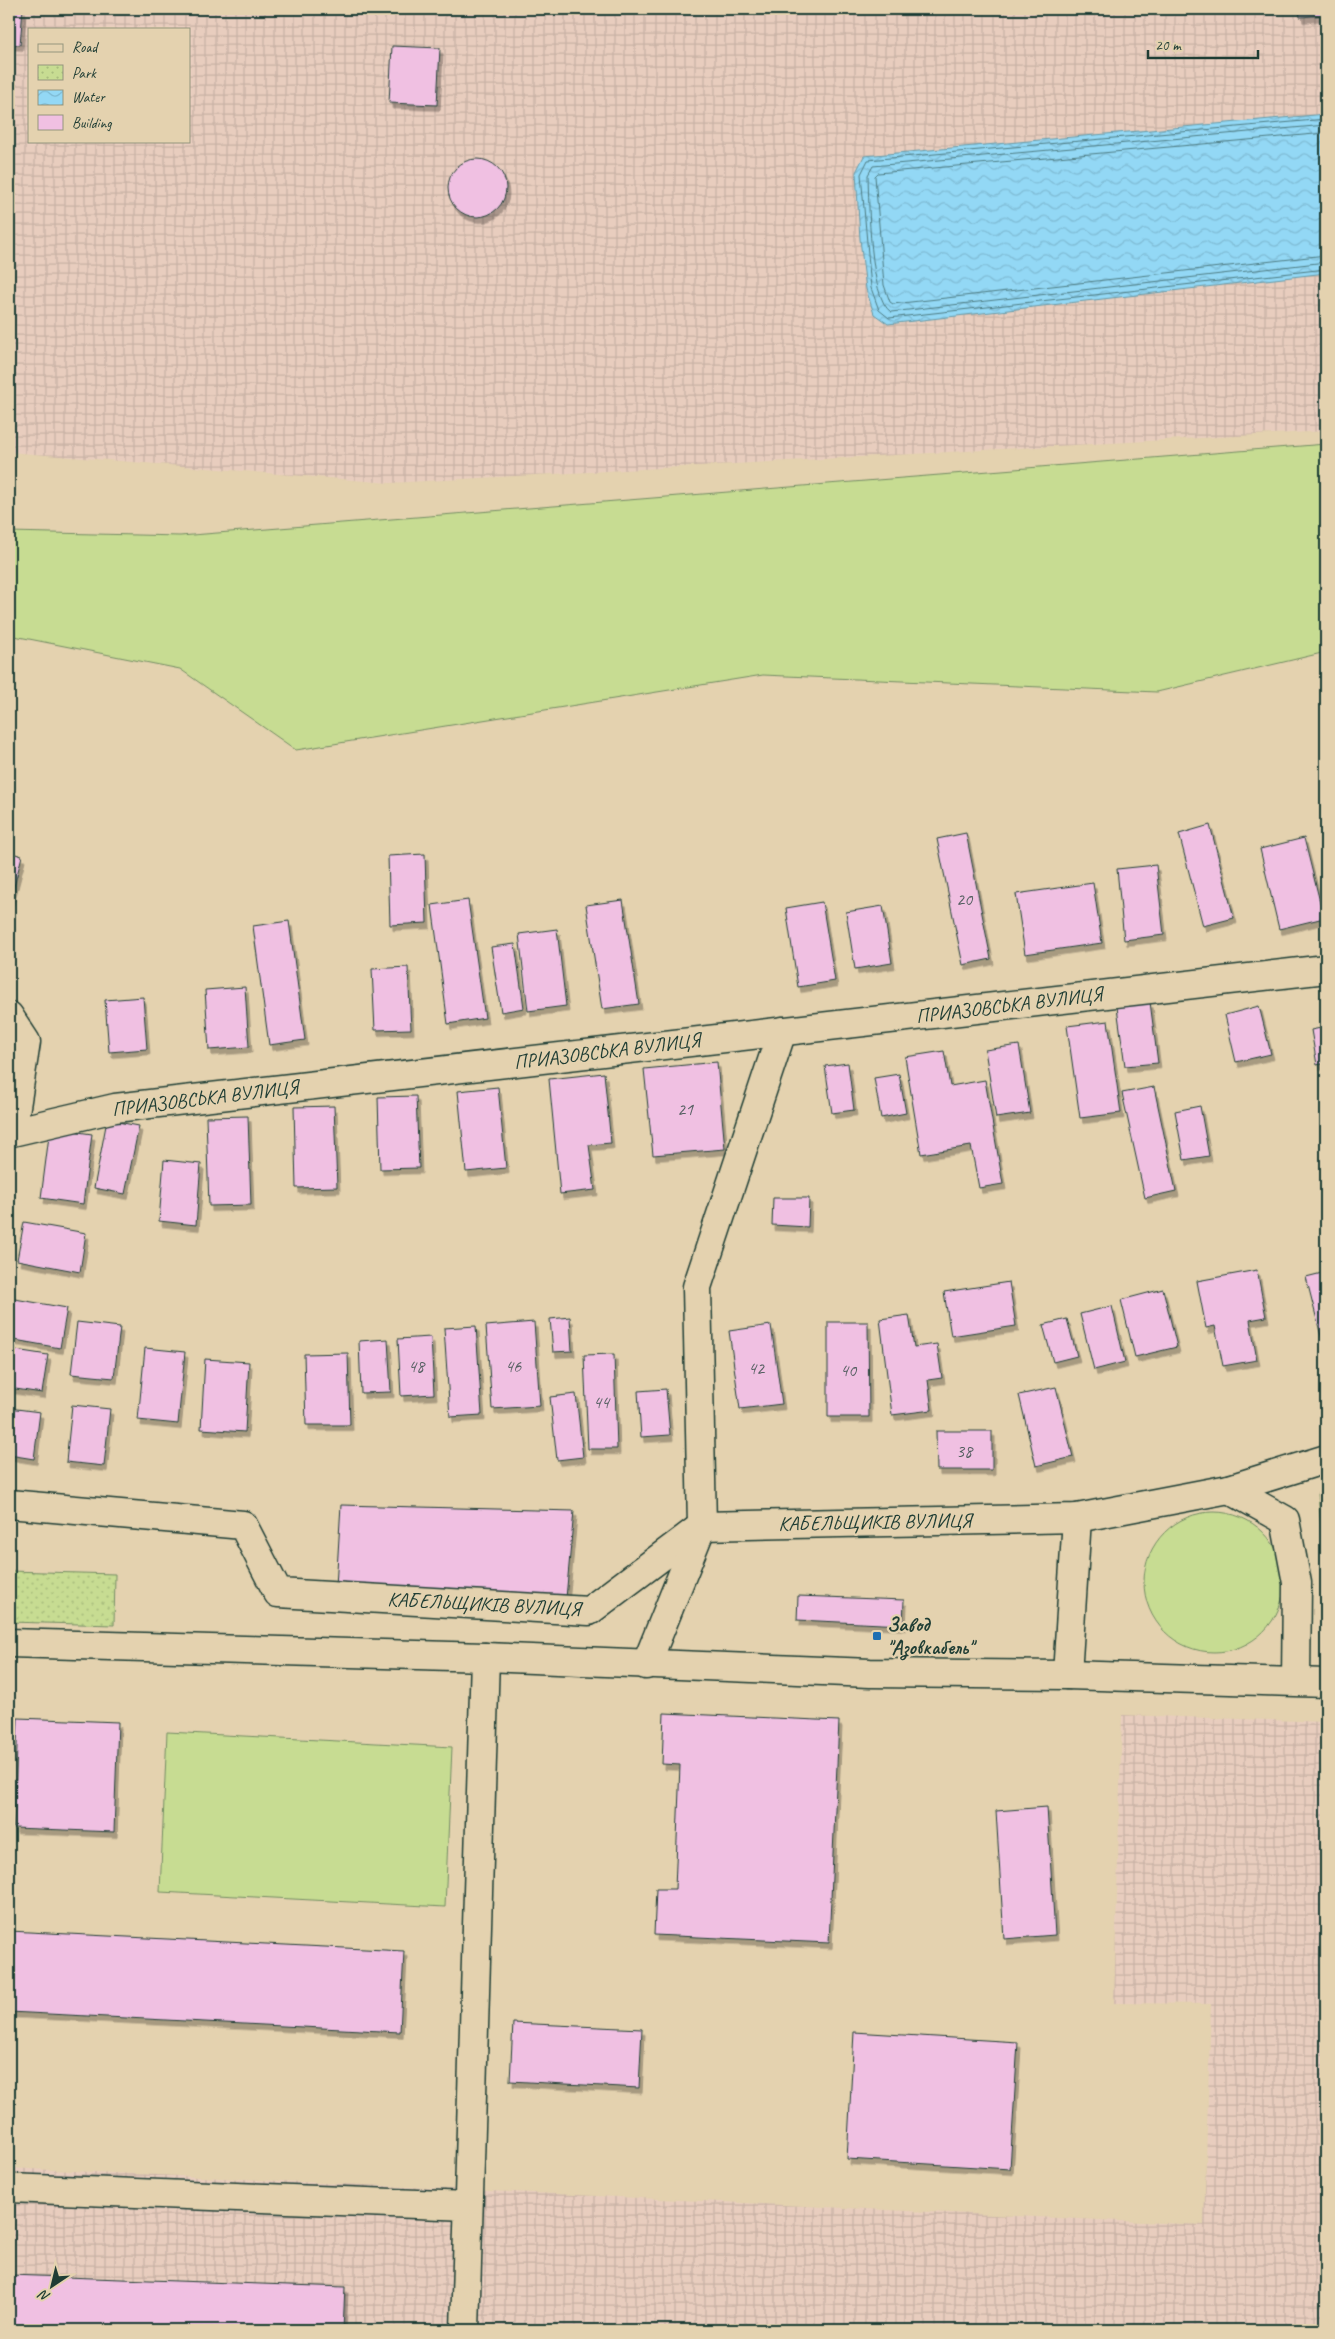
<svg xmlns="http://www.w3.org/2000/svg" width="1335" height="2339" viewBox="0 0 1335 2339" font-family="Caveat,sans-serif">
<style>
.industrial{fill:url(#industrial-grid);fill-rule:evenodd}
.grass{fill:#c7dc92;stroke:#738c63}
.park{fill:url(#park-dots);stroke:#738c63}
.water{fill:url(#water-waves);stroke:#659aa8}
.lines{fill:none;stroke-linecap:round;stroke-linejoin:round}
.shore{stroke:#4d7b81;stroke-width:1}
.building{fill:#f0c0e2;stroke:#1f3d34;filter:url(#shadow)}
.minor-casing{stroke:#1f3d34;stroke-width:31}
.minor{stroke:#e4d2af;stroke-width:28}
.poi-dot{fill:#1f6fb2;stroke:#e4d2af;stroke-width:2}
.labels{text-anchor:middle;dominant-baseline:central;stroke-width:4.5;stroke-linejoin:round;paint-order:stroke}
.number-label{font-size:18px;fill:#535e60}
.street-label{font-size:20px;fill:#1f3d34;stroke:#e4d2af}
.poi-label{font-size:20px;font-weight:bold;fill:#1f3d34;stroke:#e4d2af;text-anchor:start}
</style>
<defs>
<pattern id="industrial-grid" width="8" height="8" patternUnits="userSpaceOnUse" patternTransform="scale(1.25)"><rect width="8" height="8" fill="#e8cdbe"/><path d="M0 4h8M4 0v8" fill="none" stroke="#c7b1a4"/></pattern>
<pattern id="park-dots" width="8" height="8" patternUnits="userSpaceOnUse" patternTransform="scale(1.25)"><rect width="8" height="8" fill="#c7dc92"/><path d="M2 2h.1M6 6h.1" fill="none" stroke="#aabe7e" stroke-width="1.8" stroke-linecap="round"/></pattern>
<pattern id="water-waves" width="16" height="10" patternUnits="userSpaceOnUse" patternTransform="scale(1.25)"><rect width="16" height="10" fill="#93d8f5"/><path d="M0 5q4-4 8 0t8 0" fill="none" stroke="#7ebad3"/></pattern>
<filter id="shadow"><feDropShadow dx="3" dy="5.5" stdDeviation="0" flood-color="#0004"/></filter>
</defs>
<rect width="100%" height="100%" fill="#e4d2af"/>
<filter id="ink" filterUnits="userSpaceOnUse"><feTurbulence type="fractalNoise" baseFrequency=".02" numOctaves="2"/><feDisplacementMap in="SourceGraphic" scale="10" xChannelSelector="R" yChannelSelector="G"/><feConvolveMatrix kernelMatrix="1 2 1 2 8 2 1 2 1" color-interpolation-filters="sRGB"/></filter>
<g filter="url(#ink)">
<g class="industrial">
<path d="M 9,9 L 1326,9 L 1326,431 L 390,483 L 9,452 ZM 29,29 L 189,29 L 189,141 L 29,141 Z"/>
<path d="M 1122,1715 L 1326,1722 L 1326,2330 L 9,2330 L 9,2168 L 1204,2225 L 1211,2004 L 1114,2003 Z"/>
</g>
<g class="grass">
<path d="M 1326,444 L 1326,652 L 1157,692 L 763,675 L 296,750 L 180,669 L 9,635 L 9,532 L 180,536 Z"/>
<path d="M 1326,1467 L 1326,1589 L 1318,1493 Z"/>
<circle cx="1214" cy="1582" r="70"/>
<path d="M 167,1732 L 452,1747 L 445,1907 L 160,1892 Z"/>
</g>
<path class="park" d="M 9,1571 L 115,1574 L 114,1625 L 9,1622 Z"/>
<path class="water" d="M 1326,114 L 1326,273 L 888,324 L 874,314 L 866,289 L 860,239 L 856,172 L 864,156 Z"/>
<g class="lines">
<g class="shore">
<path d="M 1326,119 L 868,160 L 861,174 L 871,288 L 879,310 L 889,318 L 1326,269"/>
<path d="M 1326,125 L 873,166 L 868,175 C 869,202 869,298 891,312 L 1326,262"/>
<path d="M 1326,133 L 878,173 L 875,176 L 884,285 L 890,302 L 893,304 L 1326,255"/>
</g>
</g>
<g class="building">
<path d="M 9,9 L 23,9 L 20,45 L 9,44 Z"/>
<path d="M 1299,9 L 1326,9 L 1326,15 L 1300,17 Z"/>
<path d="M 392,46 L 440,48 L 437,105 L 389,103 Z"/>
<circle cx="477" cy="188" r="29"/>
<path d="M 1210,825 L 1234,918 L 1203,926 L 1179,834 Z"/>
<path d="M 966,833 L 991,959 L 963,965 L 937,839 Z"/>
<path d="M 1304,838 L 1324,918 L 1279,929 L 1260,849 Z"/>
<path d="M 9,852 L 22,856 L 9,906 Z"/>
<path d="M 425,854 L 427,923 L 390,925 L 388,856 Z"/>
<path d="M 1156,865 L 1164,935 L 1124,940 L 1117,869 Z"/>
<path d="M 1093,883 L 1102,943 L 1025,954 L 1016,894 Z"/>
<path d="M 468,900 L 485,1018 L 448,1024 L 432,905 Z"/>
<path d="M 623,900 L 639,1004 L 602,1009 L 586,905 Z"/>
<path d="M 822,902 L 835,981 L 798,987 L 786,908 Z"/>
<path d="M 883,906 L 892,963 L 855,969 L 846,912 Z"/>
<path d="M 289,921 L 305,1040 L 269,1045 L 253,926 Z"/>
<path d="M 557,929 L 566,1006 L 528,1011 L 519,934 Z"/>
<path d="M 515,944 L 524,1008 L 501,1012 L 491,947 Z"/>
<path d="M 408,967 L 411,1029 L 375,1030 L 372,969 Z"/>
<path d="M 245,987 L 249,1047 L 209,1050 L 205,990 Z"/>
<path d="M 143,997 L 147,1049 L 109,1052 L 105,1000 Z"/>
<path d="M 1150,1002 L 1158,1063 L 1125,1066 L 1117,1007 Z"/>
<path d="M 1259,1006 L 1271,1054 L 1236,1062 L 1225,1015 Z"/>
<path d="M 1108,1021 L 1121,1113 L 1080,1118 L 1067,1026 Z"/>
<path d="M 1326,1027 L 1326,1063 L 1317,1065 L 1311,1030 Z"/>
<path d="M 1019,1045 L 1030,1113 L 996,1118 L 985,1050 Z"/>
<path d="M 944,1051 L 950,1086 L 985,1080 L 1003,1184 L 979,1188 L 971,1146 L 921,1154 L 905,1057 Z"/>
<path d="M 717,1062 L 725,1149 L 653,1155 L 644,1069 Z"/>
<path d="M 848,1063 L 854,1110 L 832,1113 L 825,1066 Z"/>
<path d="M 604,1073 L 611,1143 L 589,1145 L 595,1190 L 560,1194 L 549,1079 Z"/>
<path d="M 899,1074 L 906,1113 L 881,1118 L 874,1078 Z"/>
<path d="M 498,1087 L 506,1168 L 466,1172 L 458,1091 Z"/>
<path d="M 1154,1087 L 1176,1191 L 1145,1198 L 1122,1093 Z"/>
<path d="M 416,1096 L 419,1168 L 380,1169 L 378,1097 Z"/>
<path d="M 334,1106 L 337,1187 L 296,1188 L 294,1107 Z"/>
<path d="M 1200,1106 L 1209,1156 L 1184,1160 L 1175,1111 Z"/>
<path d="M 248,1116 L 251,1205 L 209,1206 L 206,1117 Z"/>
<path d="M 107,1120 L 139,1126 L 125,1194 L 94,1188 Z"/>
<path d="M 50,1128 L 92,1134 L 83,1204 L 41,1198 Z"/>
<path d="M 164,1160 L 201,1164 L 196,1225 L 159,1221 Z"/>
<path d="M 773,1198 L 809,1198 L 808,1227 L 772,1225 Z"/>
<path d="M 24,1222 L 86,1233 L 80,1272 L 17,1260 Z"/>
<path d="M 1257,1270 L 1266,1317 L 1250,1320 L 1257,1360 L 1223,1366 L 1215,1326 L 1206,1328 L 1197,1281 Z"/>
<path d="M 1326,1272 L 1326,1339 L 1322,1340 L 1306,1277 Z"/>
<path d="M 1009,1282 L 1016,1326 L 951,1336 L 944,1292 Z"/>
<path d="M 1163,1289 L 1177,1347 L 1135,1357 L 1121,1300 Z"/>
<path d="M 9,1298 L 67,1308 L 60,1348 L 9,1339 Z"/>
<path d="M 1112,1306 L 1125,1362 L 1094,1370 L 1080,1314 Z"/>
<path d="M 909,1315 L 914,1347 L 937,1344 L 942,1378 L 928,1380 L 932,1410 L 892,1415 L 880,1319 Z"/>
<path d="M 570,1317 L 572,1351 L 553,1352 L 550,1319 Z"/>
<path d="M 1067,1319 L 1077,1356 L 1053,1362 L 1043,1325 Z"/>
<path d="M 77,1322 L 120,1327 L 114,1378 L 71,1374 Z"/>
<path d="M 534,1322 L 540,1406 L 492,1409 L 486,1326 Z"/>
<path d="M 828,1322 L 868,1322 L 869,1417 L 828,1417 Z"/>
<path d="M 771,1325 L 782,1404 L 740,1409 L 729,1331 Z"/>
<path d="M 476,1326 L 482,1415 L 450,1417 L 444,1328 Z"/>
<path d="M 431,1337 L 434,1394 L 401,1396 L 398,1339 Z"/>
<path d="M 388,1339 L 391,1392 L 361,1393 L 359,1341 Z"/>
<path d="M 145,1348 L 185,1352 L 178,1424 L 138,1420 Z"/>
<path d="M 9,1349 L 48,1355 L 42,1393 L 9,1388 Z"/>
<path d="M 348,1353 L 350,1425 L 306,1425 L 304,1354 Z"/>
<path d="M 614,1354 L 617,1449 L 588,1449 L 584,1355 Z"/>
<path d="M 205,1359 L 249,1362 L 245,1432 L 201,1429 Z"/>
<path d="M 1056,1387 L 1073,1457 L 1036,1466 L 1019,1395 Z"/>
<path d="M 666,1389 L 670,1435 L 641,1437 L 638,1391 Z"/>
<path d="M 576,1394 L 583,1457 L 557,1460 L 550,1397 Z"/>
<path d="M 72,1405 L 110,1409 L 104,1466 L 66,1462 Z"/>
<path d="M 9,1408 L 40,1412 L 34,1459 L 9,1455 Z"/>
<path d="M 936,1431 L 992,1431 L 992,1470 L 937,1470 Z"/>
<path d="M 341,1505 L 574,1511 L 566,1598 L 336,1587 Z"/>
<path d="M 798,1596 L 904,1600 L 903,1625 L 797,1620 Z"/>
<path d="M 664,1713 L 839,1721 L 829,1943 L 654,1935 L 656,1889 L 675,1889 L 680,1765 L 662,1764 Z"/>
<path d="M 18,1718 L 118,1722 L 114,1832 L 14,1828 Z"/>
<path d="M 1047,1807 L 1055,1935 L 1004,1939 L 996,1811 Z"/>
<path d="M 9,1931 L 404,1951 L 400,2032 L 9,2012 Z"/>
<path d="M 513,2023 L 642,2029 L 639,2088 L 510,2081 Z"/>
<path d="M 854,2032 L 1018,2042 L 1010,2169 L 847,2159 Z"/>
<path d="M 9,2275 L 345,2287 L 343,2330 L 9,2330 Z"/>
</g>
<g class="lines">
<g class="minor-casing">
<g id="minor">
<path d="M 9,1016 L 26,1042 L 12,1132 L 115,1108 L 1326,969"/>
<path d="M 1229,1489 L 1285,1520 L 1297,1583 L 1296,1681"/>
<path d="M 9,1504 L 243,1525 L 278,1593 L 589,1611 L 702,1526 L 1077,1518 L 1229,1489 L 1326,1459"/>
<path d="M 9,1643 L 485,1657 L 870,1673 L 1067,1675 L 1326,1683"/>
<path d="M 646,1665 L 702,1526 L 697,1287 L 782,1031"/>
<path d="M 1067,1675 L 1077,1518"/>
<path d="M 9,2188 L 468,2206"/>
<path d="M 465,2330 L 485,1657"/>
</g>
</g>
<use href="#minor" class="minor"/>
</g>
</g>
<rect class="poi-dot" x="872" y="1631" width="10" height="10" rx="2.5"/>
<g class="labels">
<g class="number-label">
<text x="964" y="899">20</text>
<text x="685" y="1109">21</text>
<text x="416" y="1366">48</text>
<text x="513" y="1366">46</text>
<text x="756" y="1368">42</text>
<text x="848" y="1370">40</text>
<text x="601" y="1402">44</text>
<text x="964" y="1451">38</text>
</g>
<g class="street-label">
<text transform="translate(1009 1005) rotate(-7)">ПРИАЗОВСЬКА ВУЛИЦЯ</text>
<text transform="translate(607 1051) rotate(-7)">ПРИАЗОВСЬКА ВУЛИЦЯ</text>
<text transform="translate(205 1098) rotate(-7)">ПРИАЗОВСЬКА ВУЛИЦЯ</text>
<text transform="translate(875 1522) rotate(-1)">КАБЕЛЬЩИКІВ ВУЛИЦЯ</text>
<text transform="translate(484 1604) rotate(3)">КАБЕЛЬЩИКІВ ВУЛИЦЯ</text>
</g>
<g class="poi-label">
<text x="887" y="1624">Завод<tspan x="887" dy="23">"Азовкабель"</tspan></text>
</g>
</g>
<rect width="1335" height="2339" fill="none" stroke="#e4d2af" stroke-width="30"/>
<rect x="15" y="15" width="1305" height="2309" fill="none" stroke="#1f3d34" stroke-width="2" filter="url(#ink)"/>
<rect x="28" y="28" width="162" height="115" fill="#e4d2af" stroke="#95967e"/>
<rect x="38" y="44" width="25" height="8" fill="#e4d2af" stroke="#95967e"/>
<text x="72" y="52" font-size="15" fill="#1f3d34">Road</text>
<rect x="38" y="65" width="25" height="15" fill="url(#park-dots)" stroke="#95967e"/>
<text x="72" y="78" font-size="15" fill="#1f3d34">Park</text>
<rect x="38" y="90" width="25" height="15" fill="url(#water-waves)" stroke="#95967e"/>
<text x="72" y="102" font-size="15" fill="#1f3d34">Water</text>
<rect x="38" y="115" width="25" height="15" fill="#f0c0e2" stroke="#95967e"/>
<text x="72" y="128" font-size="15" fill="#1f3d34">Building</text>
<g transform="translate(52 2286) rotate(215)" stroke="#e4d2af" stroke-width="4" paint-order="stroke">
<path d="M0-4L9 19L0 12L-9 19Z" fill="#1f3d34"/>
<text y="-8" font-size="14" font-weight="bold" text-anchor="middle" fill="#1f3d34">N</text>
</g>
<path d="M1148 50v8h110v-8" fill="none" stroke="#1f3d34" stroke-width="2.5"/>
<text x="1155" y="50" font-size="15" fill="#1f3d34" stroke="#e4d2af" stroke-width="4" paint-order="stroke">20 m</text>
</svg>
